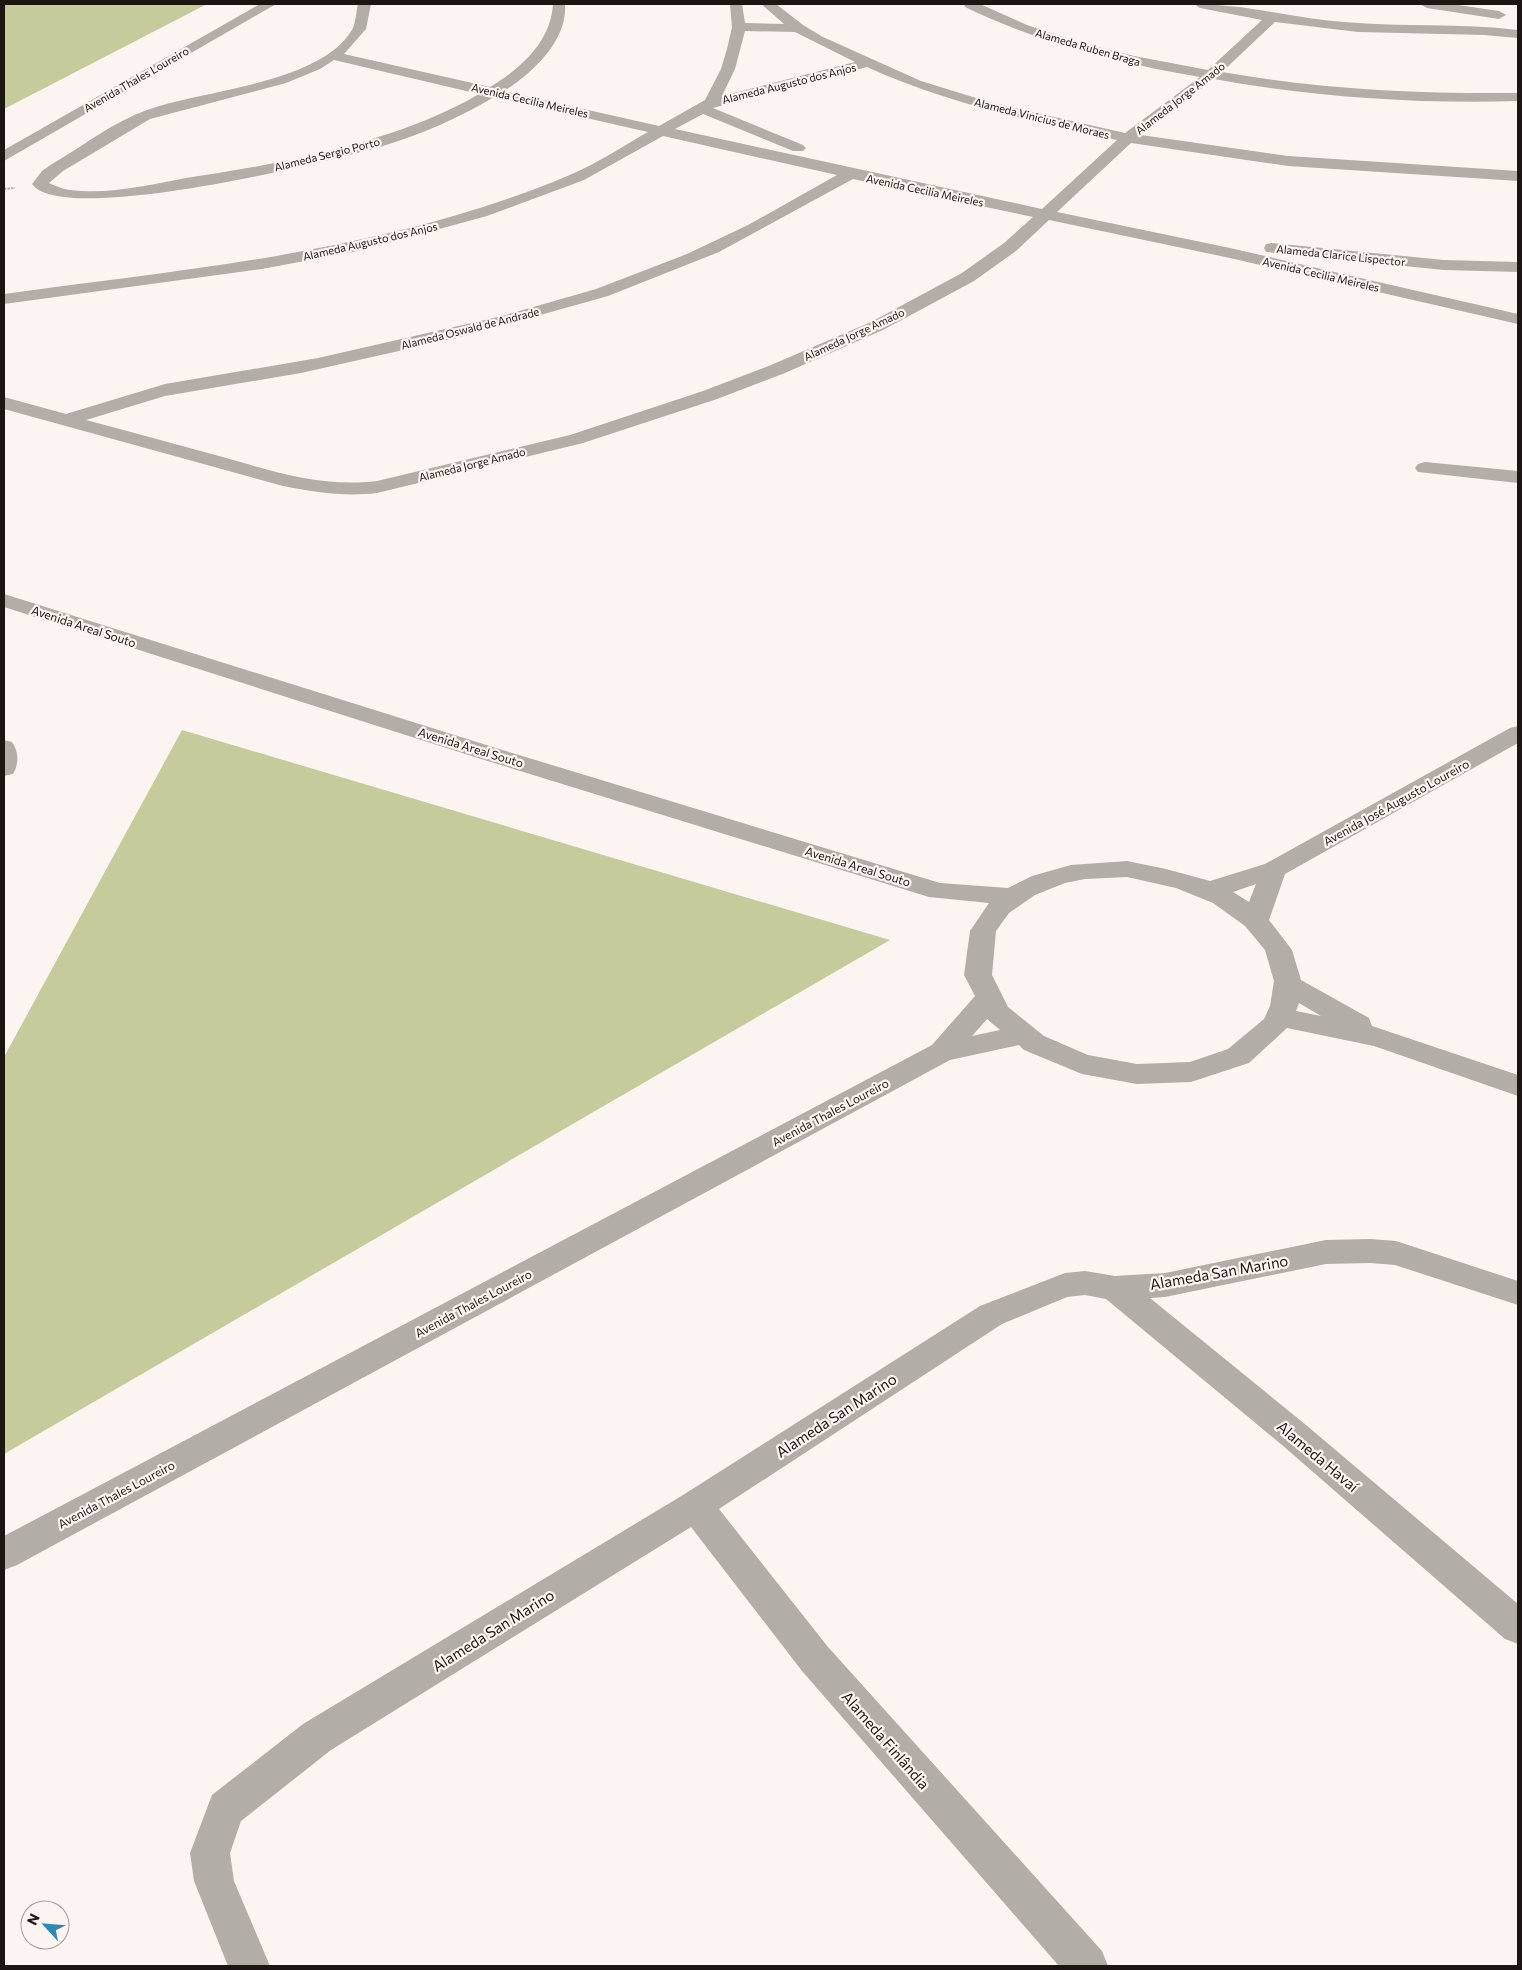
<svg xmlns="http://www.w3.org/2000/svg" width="1522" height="1970" viewBox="0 0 1522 1970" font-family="Commissioner,sans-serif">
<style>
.green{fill:#c5cb9b}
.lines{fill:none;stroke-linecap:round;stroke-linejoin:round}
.path{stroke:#b5ada9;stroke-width:2;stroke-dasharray:2.5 1;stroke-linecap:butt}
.minor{fill:#b2ada6;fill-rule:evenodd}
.labels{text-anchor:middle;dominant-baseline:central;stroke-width:4.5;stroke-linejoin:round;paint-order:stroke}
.far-street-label{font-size:11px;fill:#1c1512;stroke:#fcf4f0}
.street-label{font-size:12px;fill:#1c1512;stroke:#fcf4f0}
.near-street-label{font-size:15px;fill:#1c1512;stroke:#fcf4f0}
</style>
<rect width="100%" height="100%" fill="#fcf4f0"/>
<g class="green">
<path d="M 4,4 L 207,4 L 4,109 Z"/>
<path d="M 182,730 L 890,940 L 4,1454 L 4,1057 Z"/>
</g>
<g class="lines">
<path class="path" d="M 4,189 L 15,188"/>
<g class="minor">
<path d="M 260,4 L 276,4 L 4,161 L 4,150 Z"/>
<path d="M 358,4 L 371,4 L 366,29 L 344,54 L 490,87 C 520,69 551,42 553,4 L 565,4 C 568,40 533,73 504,91 L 659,126 L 705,100 L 721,69 L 727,49 L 732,27 L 730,4 L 742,4 L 745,23 L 784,24 L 761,4 L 776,4 L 803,25 L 823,37 L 921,81 L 989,102 L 1125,133 L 1200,77 C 1118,63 1040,43 965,7 L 964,4 L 980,4 L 1027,25 L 1082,43 L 1134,56 L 1208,70 L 1262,20 L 1200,8 L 1194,4 C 1244,4 1294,18 1344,22 C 1402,27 1461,23 1518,30 L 1518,38 L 1484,35 L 1358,32 L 1275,22 L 1222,72 C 1320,89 1419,94 1518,93 L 1518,101 C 1417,104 1314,97 1214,79 L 1141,135 L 1288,156 L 1518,171 L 1518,181 L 1288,166 L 1131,143 L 1057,212 L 1230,248 L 1518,314 L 1518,324 L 1230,258 L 1049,220 L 1016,251 L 974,281 L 883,330 L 785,373 L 717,399 L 583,443 L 377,493 C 344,497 315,492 283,486 L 4,409 L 4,397 L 66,414 L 165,384 L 318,358 L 502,316 L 596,289 L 687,254 L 748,225 L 837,175 L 663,136 L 584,180 L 487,216 L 358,251 L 262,269 L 4,304 L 4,294 C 195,268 393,251 572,174 C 598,163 623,146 648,132 L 494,97 C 459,118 422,134 383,146 C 332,161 62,227 32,184 L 42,171 L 52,164 C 83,146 113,122 147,110 C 203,90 319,84 352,30 C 356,23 356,11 358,4 ZM 745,31 L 795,32 L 855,62 L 722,96 L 735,69 ZM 334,60 L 479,94 C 447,113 411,127 375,138 C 314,158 250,168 186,178 C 149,185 108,195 70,190 C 62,189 56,186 49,183 L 63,171 L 150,119 L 286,83 L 320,69 ZM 867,67 C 948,104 1030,120 1117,140 L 1042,209 L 675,129 L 703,114 L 793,151 L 803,151 L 806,148 L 803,145 L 713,108 ZM 853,179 L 1033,217 L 1004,243 L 962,273 L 871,322 L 771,365 L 703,391 L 570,435 L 377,481 C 322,488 272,471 219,456 C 175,444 131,432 86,420 L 165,396 L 301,373 L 461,337 L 608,296 L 719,252 Z"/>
<path d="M 1420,4 L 1451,4 L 1499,11 L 1506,15 L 1499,19 L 1427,8 Z"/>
<path d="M 1272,243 L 1444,260 L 1518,262 L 1518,272 L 1444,270 L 1266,252 L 1264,248 L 1266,244 Z"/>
<path d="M 1425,462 L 1518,471 L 1518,483 L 1418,472 L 1415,468 L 1418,464 Z"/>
<path d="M 4,594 L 496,748 L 940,883 L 1008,888 L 1032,876 L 1071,865 L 1127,861 L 1166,869 L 1210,881 L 1265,864 L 1510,728 L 1518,726 L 1518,743 L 1285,874 L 1269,920 L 1292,950 L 1301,980 L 1369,1018 L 1372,1026 L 1518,1075 L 1518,1096 L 1374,1046 L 1287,1028 L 1249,1063 L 1191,1082 L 1137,1084 L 1082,1074 L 1024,1050 L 1019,1045 L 950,1060 L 17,1565 L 4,1570 L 4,1536 L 932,1045 L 975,996 L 964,975 L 970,931 L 989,903 L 929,897 L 478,758 L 4,607 ZM 1127,877 L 1176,888 L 1213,903 L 1245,926 L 1265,950 L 1274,981 L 1270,1006 L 1264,1019 L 1228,1049 L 1190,1062 L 1137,1064 L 1088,1055 L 1044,1036 L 1008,1007 L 992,975 L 996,931 L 1009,913 L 1035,895 L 1065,883 L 1085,879 ZM 1256,884 L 1249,902 L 1233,892 ZM 1299,1003 L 1321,1016 L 1296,1011 ZM 987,1019 L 1000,1030 L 972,1036 Z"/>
<path d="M 4,740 L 12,742 C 19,752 19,764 13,774 L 4,776 Z"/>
<path d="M 1370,1239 L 1396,1241 L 1518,1281 L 1518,1305 L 1395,1265 L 1370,1263 L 1326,1264 L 1165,1297 L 1150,1298 L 1306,1425 L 1518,1604 L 1518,1644 L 1505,1639 L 1282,1445 L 1106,1299 L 1085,1295 L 1067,1297 L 1002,1324 L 719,1509 L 828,1647 L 1102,1951 L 1108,1966 L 1059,1966 L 802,1671 L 691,1527 L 331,1750 L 241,1821 L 230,1853 L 234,1881 L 270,1966 L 228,1966 L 194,1881 L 190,1853 L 212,1795 L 303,1724 L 683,1495 L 980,1306 L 1065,1273 L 1085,1271 L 1115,1276 L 1165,1273 L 1326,1240 Z"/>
</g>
</g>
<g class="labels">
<g class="far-street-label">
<text transform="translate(1088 47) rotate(16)">Alameda Ruben Braga</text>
<text transform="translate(136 79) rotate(-30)">Avenida Thales Loureiro</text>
<text transform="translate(789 83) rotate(-14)">Alameda Augusto dos Anjos</text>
<text transform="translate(1180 98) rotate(-38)">Alameda Jorge Amado</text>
<text transform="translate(530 100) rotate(13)">Avenida Cecilia Meireles</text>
<text transform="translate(1042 118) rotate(14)">Alameda Vinicius de Moraes</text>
<text transform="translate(327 154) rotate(-14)">Alameda Sergio Porto</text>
<text transform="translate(925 190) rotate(12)">Avenida Cecilia Meireles</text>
<text transform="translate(370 241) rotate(-13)">Alameda Augusto dos Anjos</text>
<text transform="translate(1341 255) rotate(6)">Alameda Clarice Lispector</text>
<text transform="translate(1321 274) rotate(13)">Avenida Cecilia Meireles</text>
<text transform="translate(470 328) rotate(-14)">Alameda Oswald de Andrade</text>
<text transform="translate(854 334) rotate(-25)">Alameda Jorge Amado</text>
<text transform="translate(472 464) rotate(-14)">Alameda Jorge Amado</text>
</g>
<g class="street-label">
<text transform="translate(84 626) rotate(18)">Avenida Areal Souto</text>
<text transform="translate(471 747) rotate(17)">Avenida Areal Souto</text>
<text transform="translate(1396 802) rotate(-29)">Avenida José Augusto Loureiro</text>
<text transform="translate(858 866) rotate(17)">Avenida Areal Souto</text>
<text transform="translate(830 1112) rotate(-28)">Avenida Thales Loureiro</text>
<text transform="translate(473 1303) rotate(-28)">Avenida Thales Loureiro</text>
<text transform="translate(116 1494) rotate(-28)">Avenida Thales Loureiro</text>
</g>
<g class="near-street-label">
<text transform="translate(1219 1272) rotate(-10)">Alameda San Marino</text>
<text transform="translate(836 1415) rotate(-33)">Alameda San Marino</text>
<text transform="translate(1318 1456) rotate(40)">Alameda Havaí</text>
<text transform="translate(493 1630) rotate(-32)">Alameda San Marino</text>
<text transform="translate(886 1740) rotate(49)">Alameda Finlândia</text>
</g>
</g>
<rect width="1522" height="1970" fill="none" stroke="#1c1512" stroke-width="10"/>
<g transform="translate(45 1925) rotate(296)"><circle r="24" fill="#fcf4f0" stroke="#a29b97"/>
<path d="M0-4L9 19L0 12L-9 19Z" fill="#2d89b5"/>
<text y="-8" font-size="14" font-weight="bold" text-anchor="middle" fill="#1c1512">N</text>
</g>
</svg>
